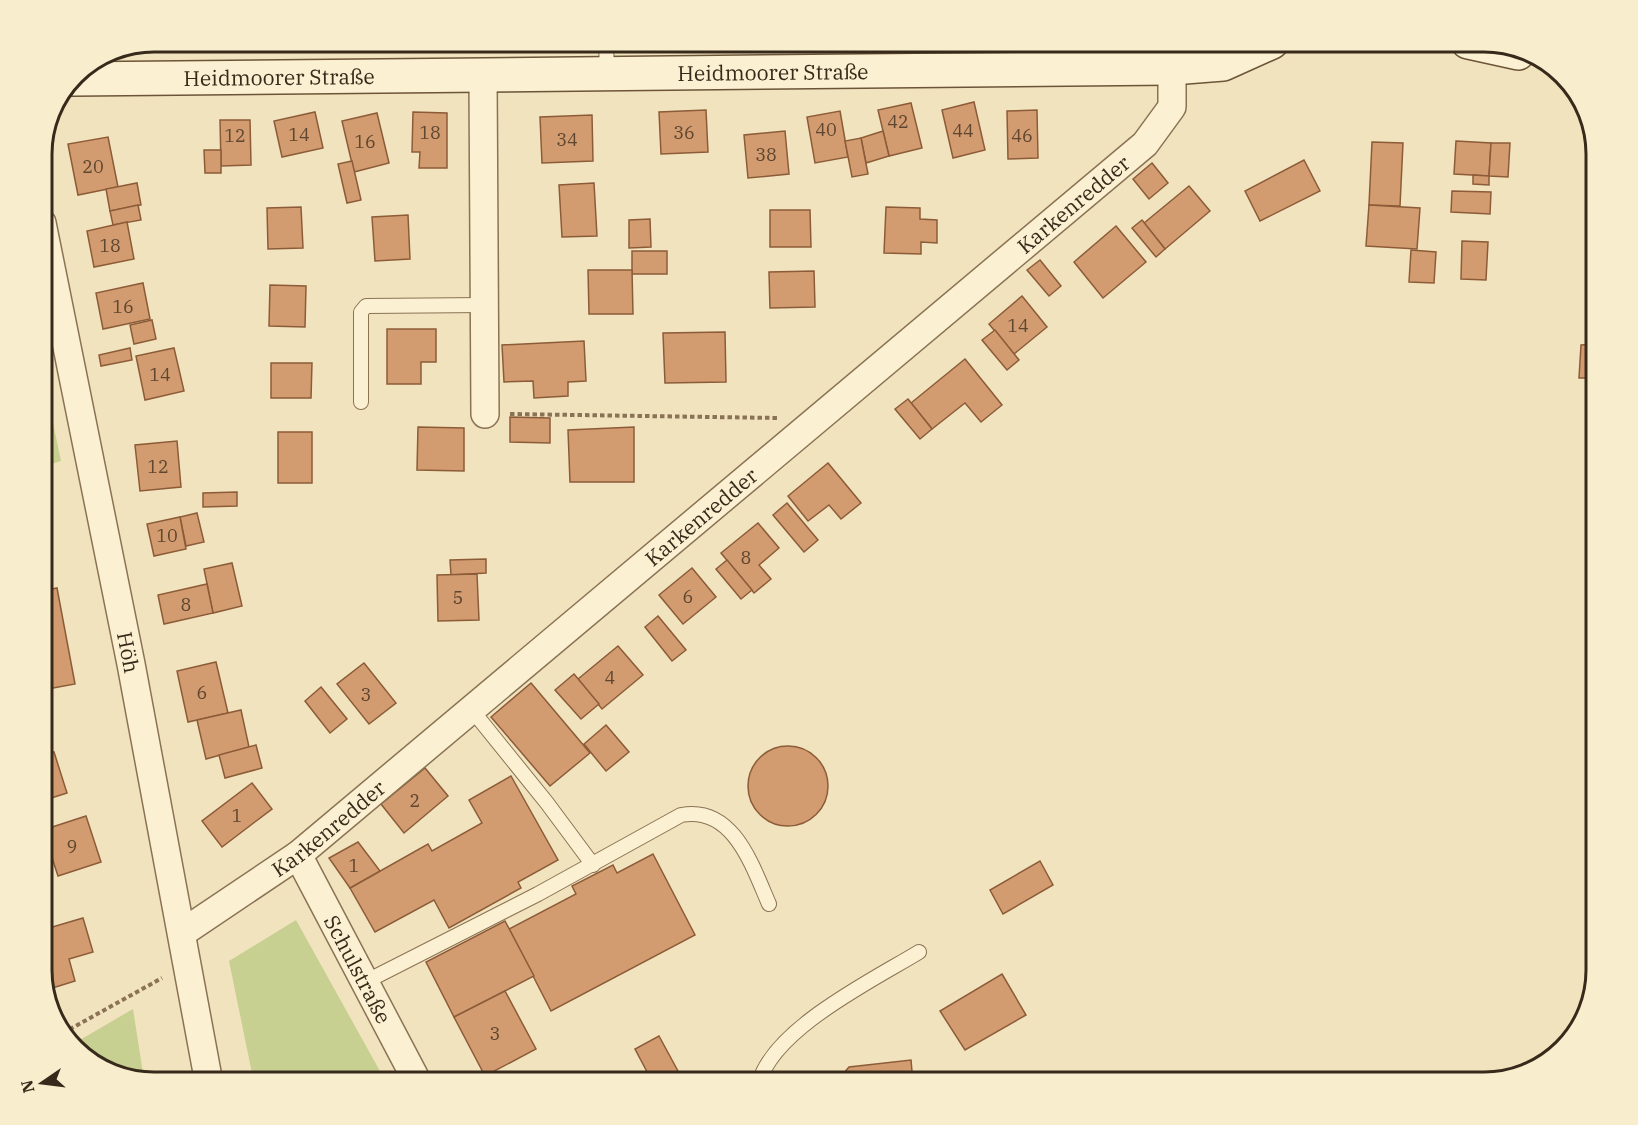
<svg xmlns="http://www.w3.org/2000/svg" width="1638" height="1125" viewBox="0 0 1638 1125" font-family="'IBM Plex Serif',serif">
<style>
.green{fill:#c7d090}
.building{fill:#d39c70;stroke:#8c5c39;stroke-width:1.5}
.lines{fill:none;stroke-linecap:round;stroke-linejoin:round}
.lane-casing{stroke:#8a7355;stroke-width:16}
.street-casing{stroke:#8a7355;stroke-width:30}
.secondary-casing{stroke:#6c5438;stroke-width:36}
.path{stroke:#8a7355;stroke-width:4;stroke-dasharray:4.5 3;stroke-linecap:butt}
.lane{stroke:#fbf0d1;stroke-width:14}
.street{stroke:#fbf0d1;stroke-width:27}
.secondary{stroke:#fbf0d1;stroke-width:33}
.labels{text-anchor:middle;dominant-baseline:central;stroke-width:4.5;stroke-linejoin:round;paint-order:stroke}
.number-label{font-size:18px;fill:#5f4630}
.street-label{font-size:21px;fill:#382a1b;stroke:#f8edcd}
.rim{fill:none;stroke:#382a1b;stroke-width:3}
</style>
<rect width="100%" height="100%" fill="#f1e3bd"/>
<g class="green">
<path d="M 42,371 L 61,461 L 42,467 Z"/>
<path d="M 296,920 L 381,1073 L 366,1083 L 254,1083 L 229,961 Z"/>
<path d="M 133,1009 L 144,1080 L 92,1064 L 73,1044 Z"/>
</g>
<g class="building">
<path d="M 619,42 L 703,42 L 703,46 L 619,45 Z"/>
<path d="M 974,102 L 985,150 L 953,158 L 942,110 Z"/>
<path d="M 911,103 L 922,148 L 889,156 L 878,110 Z"/>
<path d="M 706,110 L 708,152 L 661,154 L 659,112 Z"/>
<path d="M 1037,110 L 1038,158 L 1008,159 L 1007,111 Z"/>
<path d="M 840,111 L 848,157 L 815,163 L 807,117 Z"/>
<path d="M 315,112 L 323,148 L 282,157 L 274,121 Z"/>
<path d="M 413,112 L 447,113 L 447,168 L 419,168 L 420,152 L 412,152 Z"/>
<path d="M 377,113 L 389,163 L 354,172 L 342,121 Z"/>
<path d="M 592,115 L 593,161 L 542,163 L 540,117 Z"/>
<path d="M 220,120 L 250,120 L 251,165 L 221,166 Z"/>
<path d="M 785,131 L 789,174 L 748,178 L 744,135 Z"/>
<path d="M 883,131 L 889,156 L 866,163 L 861,138 Z"/>
<path d="M 108,137 L 118,187 L 78,195 L 68,144 Z"/>
<path d="M 861,138 L 868,174 L 852,177 L 845,141 Z"/>
<path d="M 1456,141 L 1491,143 L 1489,176 L 1454,174 Z"/>
<path d="M 1372,142 L 1403,143 L 1400,206 L 1369,205 Z"/>
<path d="M 1491,143 L 1510,143 L 1508,177 L 1489,176 Z"/>
<path d="M 204,150 L 221,150 L 221,173 L 205,173 Z"/>
<path d="M 1304,160 L 1320,191 L 1260,221 L 1245,191 Z"/>
<path d="M 352,161 L 361,200 L 347,203 L 338,164 Z"/>
<path d="M 1152,163 L 1168,183 L 1149,199 L 1133,179 Z"/>
<path d="M 1473,175 L 1489,176 L 1489,185 L 1473,184 Z"/>
<path d="M 137,183 L 141,205 L 110,211 L 106,189 Z"/>
<path d="M 594,183 L 597,236 L 562,237 L 559,185 Z"/>
<path d="M 1189,186 L 1210,211 L 1165,249 L 1144,223 Z"/>
<path d="M 1452,191 L 1491,192 L 1490,214 L 1451,212 Z"/>
<path d="M 138,205 L 141,220 L 113,225 L 110,211 Z"/>
<path d="M 1369,205 L 1420,208 L 1417,249 L 1366,246 Z"/>
<path d="M 301,207 L 303,248 L 268,249 L 267,208 Z"/>
<path d="M 886,207 L 920,208 L 920,219 L 937,220 L 937,243 L 921,242 L 921,254 L 884,253 Z"/>
<path d="M 770,210 L 810,210 L 811,247 L 770,247 Z"/>
<path d="M 408,215 L 410,259 L 375,261 L 372,217 Z"/>
<path d="M 650,219 L 651,247 L 629,248 L 629,220 Z"/>
<path d="M 1142,220 L 1165,249 L 1156,257 L 1132,228 Z"/>
<path d="M 127,222 L 134,259 L 94,267 L 87,231 Z"/>
<path d="M 1116,226 L 1146,262 L 1103,298 L 1074,262 Z"/>
<path d="M 1462,241 L 1488,242 L 1486,280 L 1461,279 Z"/>
<path d="M 1411,250 L 1436,252 L 1434,283 L 1409,282 Z"/>
<rect x="632" y="251" width="35" height="23"/>
<path d="M 1040,260 L 1061,286 L 1049,296 L 1027,270 Z"/>
<path d="M 588,270 L 632,270 L 633,314 L 589,314 Z"/>
<path d="M 814,271 L 815,307 L 770,308 L 769,272 Z"/>
<path d="M 143,283 L 150,319 L 103,329 L 96,293 Z"/>
<path d="M 270,285 L 306,286 L 305,327 L 269,326 Z"/>
<path d="M 1022,296 L 1047,327 L 1014,354 L 989,324 Z"/>
<path d="M 152,320 L 156,339 L 134,344 L 130,325 Z"/>
<path d="M 387,329 L 436,329 L 436,362 L 421,362 L 421,384 L 387,384 Z"/>
<path d="M 995,330 L 1019,360 L 1007,370 L 982,340 Z"/>
<path d="M 725,332 L 726,382 L 665,383 L 663,333 Z"/>
<path d="M 584,341 L 586,381 L 568,382 L 568,396 L 534,398 L 533,381 L 504,382 L 502,345 Z"/>
<path d="M 1596,344 L 1595,378 L 1579,378 L 1581,345 Z"/>
<path d="M 130,348 L 132,360 L 101,366 L 99,355 Z"/>
<path d="M 174,348 L 184,391 L 145,400 L 136,356 Z"/>
<path d="M 965,359 L 1002,405 L 981,422 L 965,403 L 932,429 L 911,403 Z"/>
<path d="M 271,363 L 312,363 L 311,398 L 271,398 Z"/>
<path d="M 908,399 L 932,429 L 920,439 L 895,409 Z"/>
<path d="M 510,417 L 550,418 L 550,443 L 510,442 Z"/>
<path d="M 418,427 L 464,428 L 464,471 L 417,470 Z"/>
<path d="M 634,427 L 634,482 L 570,482 L 568,430 Z"/>
<rect x="278" y="432" width="34" height="51"/>
<path d="M 177,441 L 181,487 L 140,491 L 135,445 Z"/>
<path d="M 828,463 L 861,503 L 841,519 L 829,505 L 808,521 L 788,496 Z"/>
<path d="M 237,492 L 237,506 L 203,507 L 203,493 Z"/>
<path d="M 787,503 L 818,540 L 804,552 L 773,515 Z"/>
<path d="M 197,513 L 204,542 L 186,546 L 180,517 Z"/>
<path d="M 180,517 L 186,549 L 154,556 L 147,524 Z"/>
<path d="M 758,523 L 779,548 L 759,565 L 771,579 L 754,593 L 721,553 Z"/>
<path d="M 486,559 L 486,573 L 451,575 L 450,560 Z"/>
<path d="M 727,560 L 752,590 L 741,599 L 716,569 Z"/>
<path d="M 232,563 L 242,606 L 213,613 L 204,569 Z"/>
<path d="M 692,568 L 716,597 L 683,624 L 659,595 Z"/>
<path d="M 477,574 L 479,620 L 438,621 L 437,575 Z"/>
<path d="M 207,584 L 213,613 L 164,624 L 158,595 Z"/>
<path d="M 57,588 L 75,684 L 42,690 L 42,591 Z"/>
<path d="M 658,616 L 686,650 L 672,661 L 645,627 Z"/>
<path d="M 618,646 L 643,675 L 602,709 L 578,679 Z"/>
<path d="M 216,662 L 228,713 L 188,722 L 177,671 Z"/>
<path d="M 364,663 L 396,703 L 369,724 L 337,684 Z"/>
<path d="M 574,674 L 599,704 L 581,719 L 555,690 Z"/>
<path d="M 531,683 L 590,753 L 550,786 L 491,717 Z"/>
<path d="M 321,687 L 347,719 L 330,733 L 305,701 Z"/>
<path d="M 241,710 L 249,747 L 206,759 L 197,720 Z"/>
<path d="M 606,725 L 629,752 L 606,771 L 584,744 Z"/>
<path d="M 256,745 L 262,768 L 225,778 L 219,755 Z"/>
<circle cx="788" cy="786" r="40"/>
<path d="M 54,752 L 67,793 L 42,801 L 42,755 Z"/>
<path d="M 425,768 L 448,796 L 404,833 L 381,804 Z"/>
<path d="M 511,776 L 558,860 L 518,882 L 521,888 L 449,928 L 434,900 L 375,932 L 350,888 L 428,844 L 432,851 L 482,823 L 469,800 Z"/>
<path d="M 252,783 L 272,809 L 222,847 L 202,821 Z"/>
<path d="M 86,816 L 101,862 L 58,876 L 43,830 Z"/>
<path d="M 358,842 L 380,871 L 350,888 L 329,858 Z"/>
<path d="M 653,854 L 695,935 L 551,1011 L 509,929 L 576,894 L 572,886 L 613,865 L 617,873 Z"/>
<path d="M 1040,861 L 1053,885 L 1003,914 L 990,890 Z"/>
<path d="M 83,918 L 93,952 L 69,959 L 75,981 L 46,990 L 42,978 L 42,930 Z"/>
<path d="M 505,921 L 534,976 L 454,1017 L 426,962 Z"/>
<path d="M 1002,974 L 1026,1015 L 965,1050 L 940,1011 Z"/>
<path d="M 505,991 L 536,1049 L 485,1076 L 454,1017 Z"/>
<path d="M 659,1036 L 679,1073 L 660,1083 L 653,1083 L 635,1049 Z"/>
<path d="M 911,1060 L 913,1083 L 835,1083 L 849,1067 Z"/>
</g>
<g class="lines">
<g class="lane-casing">
<g id="lane">
<path d="M 606,42 L 607,73"/>
<path d="M 361,402 L 361,312 L 366,306 L 484,305"/>
<path d="M 472,710 L 547,803 L 593,865"/>
<path d="M 365,982 L 538,894 L 681,815 C 733,805 752,865 769,904"/>
<path d="M 759,1083 C 773,1029 873,980 919,952"/>
</g>
</g>
<g class="street-casing">
<g id="street">
<path d="M 483,77 L 485,414"/>
<path id="s1" d="M 42,223 L 131,664 L 209,1083"/>
<path id="s2" d="M 298,855 L 418,1083"/>
<path id="s3" d="M 182,933 L 298,855 L 1145,144 L 1172,107 L 1172,68"/>
</g>
</g>
<g class="secondary-casing">
<g id="secondary">
<path d="M 1468,42 L 1518,53"/>
<path id="s4" d="M 73,79 L 1172,68 L 1223,64 L 1272,42"/>
</g>
</g>
<g class="path">
<path d="M 510,414 L 778,418"/>
<path d="M 63,1033 L 162,978"/>
</g>
<use href="#lane" class="lane"/>
<use href="#street" class="street"/>
<use href="#secondary" class="secondary"/>
</g>
<g class="labels">
<g class="number-label">
<text x="898" y="121">42</text>
<text x="826" y="129">40</text>
<text x="963" y="130">44</text>
<text x="430" y="132">18</text>
<text x="684" y="132">36</text>
<text x="299" y="134">14</text>
<text x="235" y="135">12</text>
<text x="1022" y="135">46</text>
<text x="567" y="139">34</text>
<text x="365" y="141">16</text>
<text x="766" y="154">38</text>
<text x="93" y="166">20</text>
<text x="110" y="245">18</text>
<text x="123" y="306">16</text>
<text x="1018" y="325">14</text>
<text x="160" y="374">14</text>
<text x="158" y="466">12</text>
<text x="167" y="535">10</text>
<text x="746" y="557">8</text>
<text x="688" y="596">6</text>
<text x="458" y="597">5</text>
<text x="186" y="604">8</text>
<text x="610" y="677">4</text>
<text x="202" y="692">6</text>
<text x="366" y="694">3</text>
<text x="415" y="800">2</text>
<text x="237" y="815">1</text>
<text x="72" y="846">9</text>
<text x="354" y="865">1</text>
<text x="495" y="1033">3</text>
</g>
<g class="street-label">
<text stroke="none"><textPath href="#s4" startOffset="700">Heidmoorer Straße</textPath></text>
<text stroke="none"><textPath href="#s4" startOffset="206">Heidmoorer Straße</textPath></text>
<text stroke="none"><textPath href="#s3" startOffset="1152">Karkenredder</textPath></text>
<text stroke="none"><textPath href="#s3" startOffset="666">Karkenredder</textPath></text>
<text stroke="none"><textPath href="#s1" startOffset="438">Höh</textPath></text>
<text stroke="none"><textPath href="#s3" startOffset="180">Karkenredder</textPath></text>
<text stroke="none"><textPath href="#s2" startOffset="129">Schulstraße</textPath></text>
</g>
</g>
<path d="M0 0H1638V1125H0ZM154 52H1484A102 102 0 0 1 1586 154V970A102 102 0 0 1 1484 1072H154A102 102 0 0 1 52 970V154A102 102 0 0 1 154 52Z" fill="#f8edcd" fill-rule="evenodd"/>
<path class="rim" d="M154 52H1484A102 102 0 0 1 1586 154V970A102 102 0 0 1 1484 1072H154A102 102 0 0 1 52 970V154A102 102 0 0 1 154 52Z"/>
<g transform="translate(42 1083) rotate(256)" stroke="#f8edcd" stroke-width="4.5" paint-order="stroke">
<path d="M0-4.5L10 22L0 15L-10 22Z" fill="#382a1b"/>
<text y="-9" font-size="16" font-weight="bold" text-anchor="middle" fill="#382a1b">N</text>
</g>
</svg>
